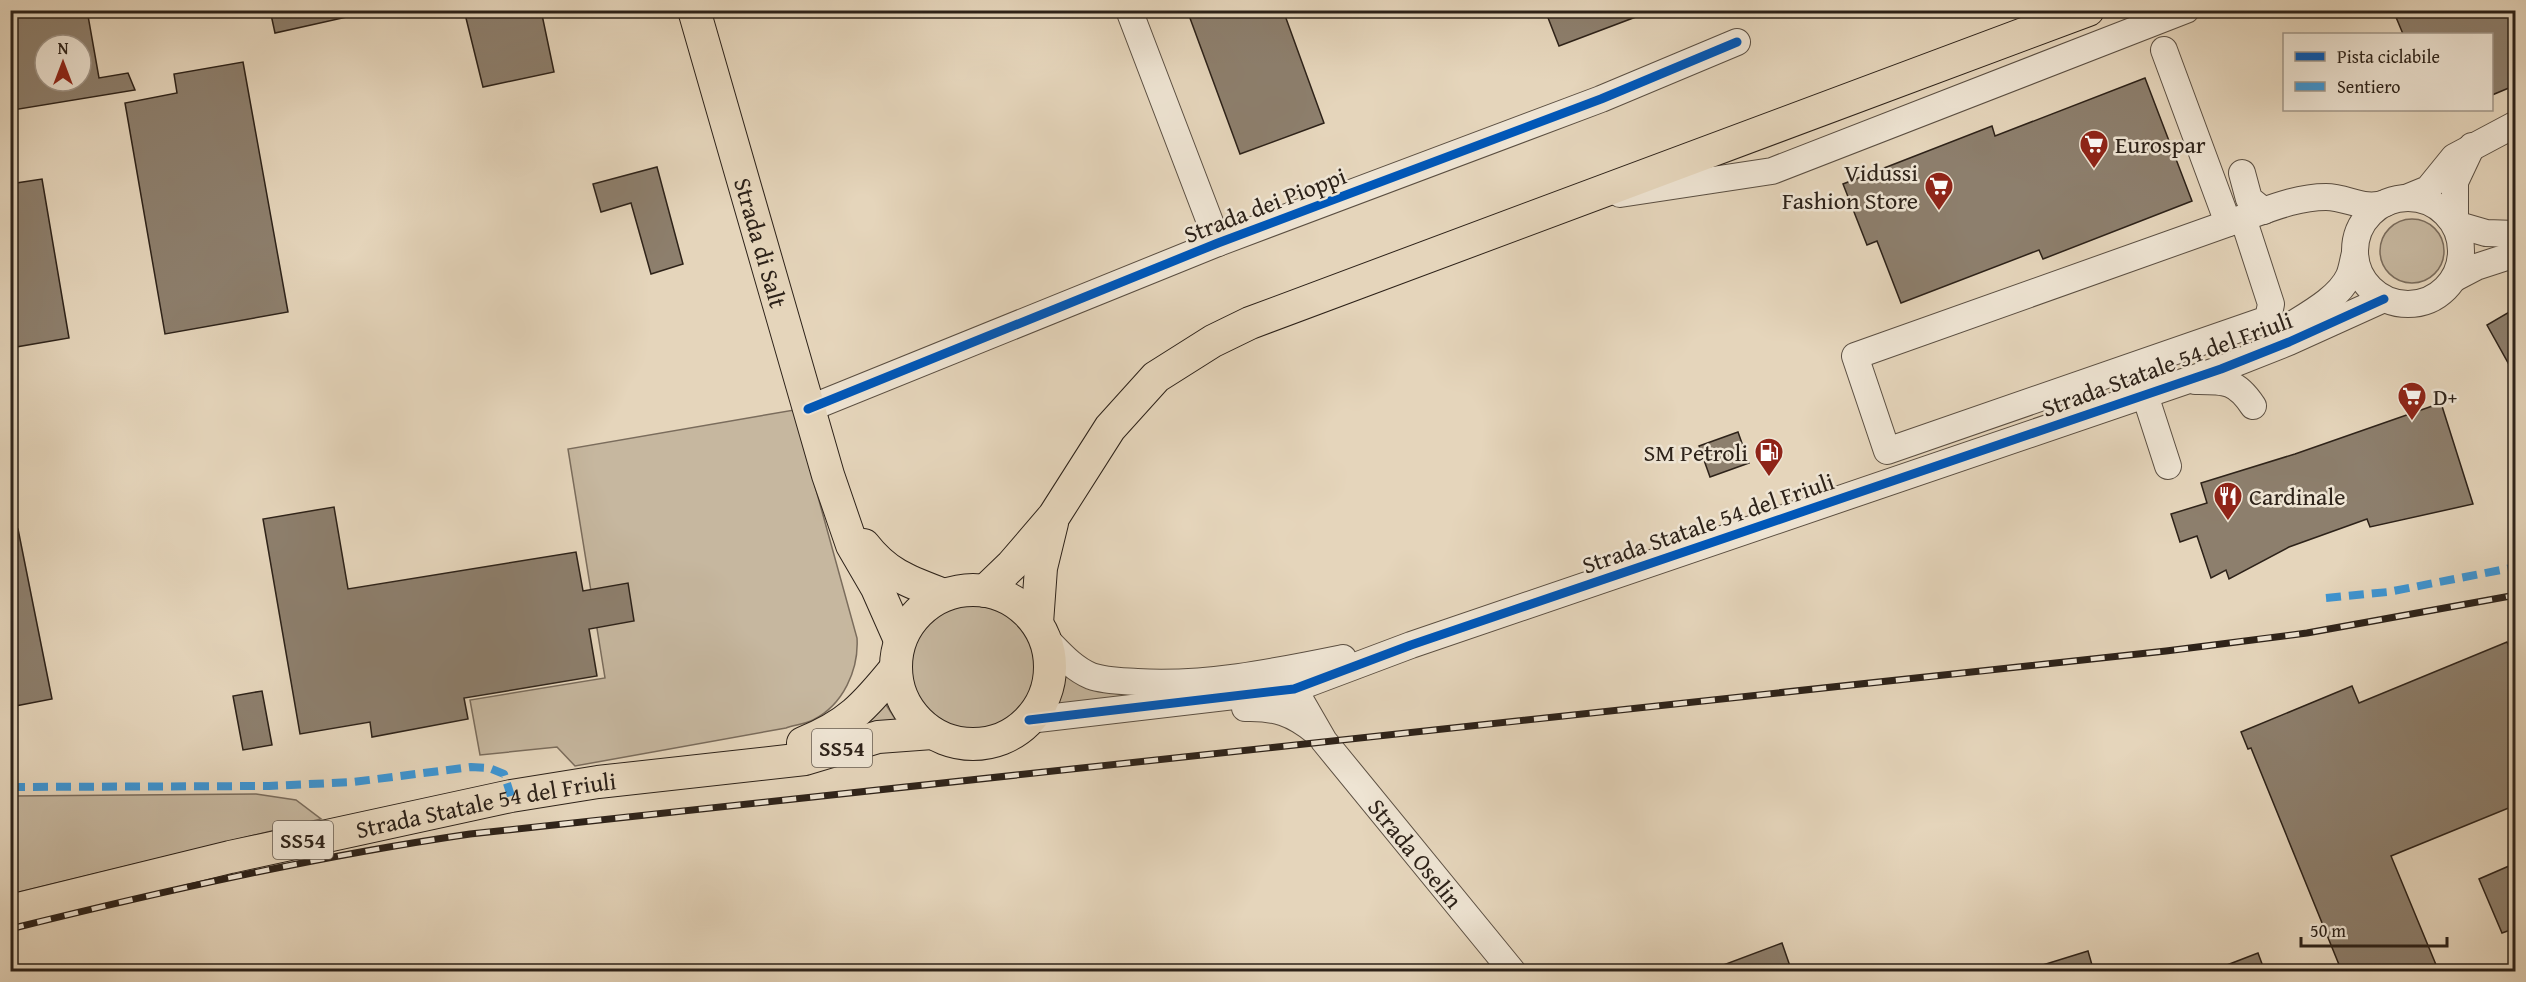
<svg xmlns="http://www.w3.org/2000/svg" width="2526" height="982" viewBox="0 0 2526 982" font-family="'Gentium Book Plus',serif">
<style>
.green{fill:#c6b79f;stroke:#7a6c5c;stroke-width:1.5}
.building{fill:#8d7f6d;stroke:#2d2219;stroke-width:1.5;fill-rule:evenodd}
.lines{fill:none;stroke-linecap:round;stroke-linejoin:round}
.minor-casing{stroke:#5b4f42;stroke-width:28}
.major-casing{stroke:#2d2219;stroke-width:34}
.minor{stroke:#eee4d3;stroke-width:26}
.major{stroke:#e5d5bb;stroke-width:32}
.rail-casing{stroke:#2d2219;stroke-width:7}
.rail{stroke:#eee4d3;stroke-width:4.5;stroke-dasharray:14;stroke-linecap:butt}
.quiet{stroke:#3c95d4;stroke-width:8;stroke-dasharray:15 8;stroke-linecap:butt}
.cycleway-casing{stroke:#eee4d3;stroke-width:13}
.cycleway{stroke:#0057b8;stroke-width:9}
.labels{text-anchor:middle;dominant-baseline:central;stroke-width:5;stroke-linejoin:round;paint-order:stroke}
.shield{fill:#eee4d3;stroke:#675c51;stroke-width:1.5}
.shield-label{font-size:22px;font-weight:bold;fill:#2d2219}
.poi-label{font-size:24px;fill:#2d2219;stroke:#eee4d3;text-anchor:start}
.street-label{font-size:24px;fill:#2d2219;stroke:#eee4d3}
</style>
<rect width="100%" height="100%" fill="#e5d5bb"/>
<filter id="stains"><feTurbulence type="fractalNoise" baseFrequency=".00333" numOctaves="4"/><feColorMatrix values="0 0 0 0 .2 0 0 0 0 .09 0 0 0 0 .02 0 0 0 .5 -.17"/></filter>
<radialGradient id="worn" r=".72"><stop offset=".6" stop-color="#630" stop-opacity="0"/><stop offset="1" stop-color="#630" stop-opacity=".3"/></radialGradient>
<g class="green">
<circle cx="2412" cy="251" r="32"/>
<path d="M 794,410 L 857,638 C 859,670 843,705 813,720 C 805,724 795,725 786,728 L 575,766 L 557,747 L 480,755 L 470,700 L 605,678 L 568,449 Z"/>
<circle cx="972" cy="667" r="66"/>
<path d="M 1064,673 L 1211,690 L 1055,709 Z"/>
<path d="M 885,703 L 899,725 L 861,730 Z"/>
<path d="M 256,794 L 296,800 L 321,819 L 11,894 L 11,796 Z"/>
</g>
<g class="building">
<path d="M 10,10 L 87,10 L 99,78 L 128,73 L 135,90 L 13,110 L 10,95 ZM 45,45 L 81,45 L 81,81 L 45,81 Z"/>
<path d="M 270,10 L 346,10 L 347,17 L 275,33 Z"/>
<path d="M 464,10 L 541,10 L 554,72 L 483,87 Z"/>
<path d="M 1187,10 L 1283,10 L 1324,123 L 1240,154 Z"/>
<path d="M 1545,10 L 1648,10 L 1649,12 L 1559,46 Z"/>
<path d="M 2393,10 L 2516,10 L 2516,85 L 2492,95 L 2492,34 L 2403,34 Z"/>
<path d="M 243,62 L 288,312 L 165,334 L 125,103 L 177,93 L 174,74 Z"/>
<path d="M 2145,78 L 2192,201 L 2043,259 L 2039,250 L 1901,303 L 1877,241 L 1867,245 L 1843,184 L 1992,126 L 1995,136 Z"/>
<path d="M 657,167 L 683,264 L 651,274 L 631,203 L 601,212 L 593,184 Z"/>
<path d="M 42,179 L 69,338 L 10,348 L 10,184 Z"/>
<path d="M 2516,308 L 2516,377 L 2487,325 Z"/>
<path d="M 2441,403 L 2473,504 L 2370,527 L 2367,519 L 2289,547 L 2229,579 L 2226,570 L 2211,578 L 2197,536 L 2180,542 L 2171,514 L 2207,503 L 2201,483 L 2295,454 Z"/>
<path d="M 1738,432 L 1749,463 L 1710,477 L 1699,446 Z"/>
<path d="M 334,507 L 348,589 L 576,552 L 583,591 L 628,583 L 634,621 L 589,629 L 597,676 L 464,698 L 468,719 L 372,737 L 370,722 L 300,734 L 263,519 Z"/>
<path d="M 18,529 L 52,699 L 10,707 L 10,530 Z"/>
<path d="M 2507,642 L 2516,662 L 2516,805 L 2391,856 L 2439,972 L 2342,972 L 2251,748 L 2248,749 L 2241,732 L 2352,686 L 2359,703 Z"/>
<path d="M 262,691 L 272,745 L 243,750 L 233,696 Z"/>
<path d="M 2516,863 L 2516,928 L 2502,933 L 2479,879 Z"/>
<path d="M 1782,943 L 1792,972 L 1710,972 L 1710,970 Z"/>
<path d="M 2088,951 L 2094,972 L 2034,972 L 2033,968 Z"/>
<path d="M 2258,953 L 2265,972 L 2215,972 L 2214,970 Z"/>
</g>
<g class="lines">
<g class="minor-casing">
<g id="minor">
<path d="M 1129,10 L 1218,243"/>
<path d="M 2164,50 L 2228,223"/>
<path d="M 2472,146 L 2455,182 L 2455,224 L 2486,233 L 2516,234"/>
<path d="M 2242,173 L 2249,199 L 2264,211"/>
<path d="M 1620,194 L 1772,171 L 2186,10"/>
<circle cx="2408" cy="251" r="53"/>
<path d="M 2406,198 L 2428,189 L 2454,157 L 2516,124"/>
<path d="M 2243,218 L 2271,304 L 2268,319 L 1887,451 L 1855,356 Z"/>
<path d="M 2243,218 C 2269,209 2297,197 2326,197 C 2348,197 2363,211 2386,203"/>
<path d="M 2455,278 L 2476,267 L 2516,254"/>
<path d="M 2282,331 C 2303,317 2338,300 2349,276 C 2352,269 2353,260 2355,253"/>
<path d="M 2195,381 C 2225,381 2236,380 2253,406"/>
<path d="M 2145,395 L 2168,466"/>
<path d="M 808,409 L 1218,243 L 1601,99 L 1737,42"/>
<path d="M 1045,638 C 1059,652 1072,668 1091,676 C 1105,681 1122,681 1137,682 C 1207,686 1274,672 1343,658"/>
<path id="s1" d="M 1243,677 L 1278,681 L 1294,689 L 1324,741 L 1513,972"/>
<path d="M 1245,708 C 1275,707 1293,713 1316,732"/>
<path d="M 1029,720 L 1294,689 L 1411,645 L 2221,369 L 2289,342 L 2384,299"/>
</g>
</g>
<g class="major-casing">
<g id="major">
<path id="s2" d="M 694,10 L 828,475 L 852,545 L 877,588 L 900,640"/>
<path d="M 864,545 C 887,575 910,582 944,595"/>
<circle cx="973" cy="667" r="77"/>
<path d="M 985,591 L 1012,565 L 1054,516 L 1110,428 L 1156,377 L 1213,341 L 1250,323 L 2088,10"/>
<path d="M 1037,623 L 1041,568 L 1052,523"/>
<path d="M 803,743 C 848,725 865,706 895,669"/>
<path id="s3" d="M 10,911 L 230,857 L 511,796 L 598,782 L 805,759 L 878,737 L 932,733"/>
</g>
</g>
<use href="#minor" class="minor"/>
<use href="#major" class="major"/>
<g class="rail-casing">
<path id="rail" d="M 10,929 C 163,891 314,857 470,834 L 2166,651 L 2307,633 L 2516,595"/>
</g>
<use href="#rail" class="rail"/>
<g class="quiet">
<path d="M 2326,598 L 2388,592 L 2516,567"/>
<path d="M 10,787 L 269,786 L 353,782 L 471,767 L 489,768 L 504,774 L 511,796"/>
</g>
<g class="cycleway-casing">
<g id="cycleway">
<path d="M 808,409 L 1218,243 L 1601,99 L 1737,42"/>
<path d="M 1029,720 L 1294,689 L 1411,645 L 2221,369 L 2289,342 L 2384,299"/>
</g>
</g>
<use href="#cycleway" class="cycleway"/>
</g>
<defs>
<g id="supermarket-pin" transform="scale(1.5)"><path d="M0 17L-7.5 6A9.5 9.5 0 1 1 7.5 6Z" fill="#8f2418" stroke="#eee4d3"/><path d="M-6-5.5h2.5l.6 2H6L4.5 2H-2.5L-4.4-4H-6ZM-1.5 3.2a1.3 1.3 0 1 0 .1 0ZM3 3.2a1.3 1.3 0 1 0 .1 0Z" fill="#fff"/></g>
<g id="fuel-pin" transform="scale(1.5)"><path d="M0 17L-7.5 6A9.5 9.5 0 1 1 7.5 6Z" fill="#8f2418" stroke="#eee4d3"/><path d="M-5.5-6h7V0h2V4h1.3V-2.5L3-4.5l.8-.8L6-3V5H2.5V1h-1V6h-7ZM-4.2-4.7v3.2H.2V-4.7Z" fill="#fff"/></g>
<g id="restaurant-pin" transform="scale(1.5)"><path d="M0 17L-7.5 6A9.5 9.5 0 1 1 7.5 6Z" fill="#8f2418" stroke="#eee4d3"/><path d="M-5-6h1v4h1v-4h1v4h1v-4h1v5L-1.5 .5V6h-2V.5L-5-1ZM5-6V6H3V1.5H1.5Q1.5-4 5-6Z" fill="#fff"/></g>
</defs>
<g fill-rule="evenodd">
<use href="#supermarket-pin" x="2094" y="144"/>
<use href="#supermarket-pin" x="1939" y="186"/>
<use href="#supermarket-pin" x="2412" y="396"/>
<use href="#fuel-pin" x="1769" y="452"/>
<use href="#restaurant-pin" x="2228" y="496"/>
</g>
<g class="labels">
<g class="shield">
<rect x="812" y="729" width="60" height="38" rx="4.5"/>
<rect x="273" y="821" width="60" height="38" rx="4.5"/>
</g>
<g class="shield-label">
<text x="842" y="748">SS54</text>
<text x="303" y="840">SS54</text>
</g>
<g class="poi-label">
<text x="2115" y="144">Eurospar</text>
<text x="1918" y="172" text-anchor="end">Vidussi<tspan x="1918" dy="28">Fashion Store</tspan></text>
<text x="2433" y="396">D+</text>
<text x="1748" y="452" text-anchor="end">SM Petroli</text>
<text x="2249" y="496">Cardinale</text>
</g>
<g class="street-label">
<text transform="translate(1265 205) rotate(-21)">Strada dei Pioppi</text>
<text stroke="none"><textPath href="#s2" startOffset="242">Strada di Salt</textPath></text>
<text transform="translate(2167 364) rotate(-20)">Strada Statale 54 del Friuli</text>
<text transform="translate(1708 523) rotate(-19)">Strada Statale 54 del Friuli</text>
<text stroke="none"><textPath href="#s3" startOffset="488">Strada Statale 54 del Friuli</textPath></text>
<text stroke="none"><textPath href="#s1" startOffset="258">Strada Oselin</textPath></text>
</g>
</g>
<rect width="2526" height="982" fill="none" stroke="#e5d5bb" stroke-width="36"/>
<rect x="12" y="12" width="2502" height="958" fill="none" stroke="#2d2219" stroke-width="3"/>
<rect x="18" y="18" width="2490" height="946" fill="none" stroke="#2d2219" stroke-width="1.5"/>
<rect x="2283" y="33" width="210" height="78" fill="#eee4d3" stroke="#a19689" stroke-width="1.5"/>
<rect x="2295" y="52" width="30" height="9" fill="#0057b8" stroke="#a19689" stroke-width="1.5"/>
<text x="2337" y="63" font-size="18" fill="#2d2219">Pista ciclabile</text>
<rect x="2295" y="82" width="30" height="9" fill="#3c95d4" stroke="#a19689" stroke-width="1.5"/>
<text x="2337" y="93" font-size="18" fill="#2d2219">Sentiero</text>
<g transform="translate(63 63)"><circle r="28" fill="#eee4d3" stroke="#a19689" stroke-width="1.5"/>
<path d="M0-4.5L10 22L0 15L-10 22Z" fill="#8f2418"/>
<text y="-9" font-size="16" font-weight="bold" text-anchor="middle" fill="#2d2219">N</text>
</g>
<path d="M2301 937v9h146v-9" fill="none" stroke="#2d2219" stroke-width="3"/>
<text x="2310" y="937" font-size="18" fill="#2d2219" stroke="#eee4d3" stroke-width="4.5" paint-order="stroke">50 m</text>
<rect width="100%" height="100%" filter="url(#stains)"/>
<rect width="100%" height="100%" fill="url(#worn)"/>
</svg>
